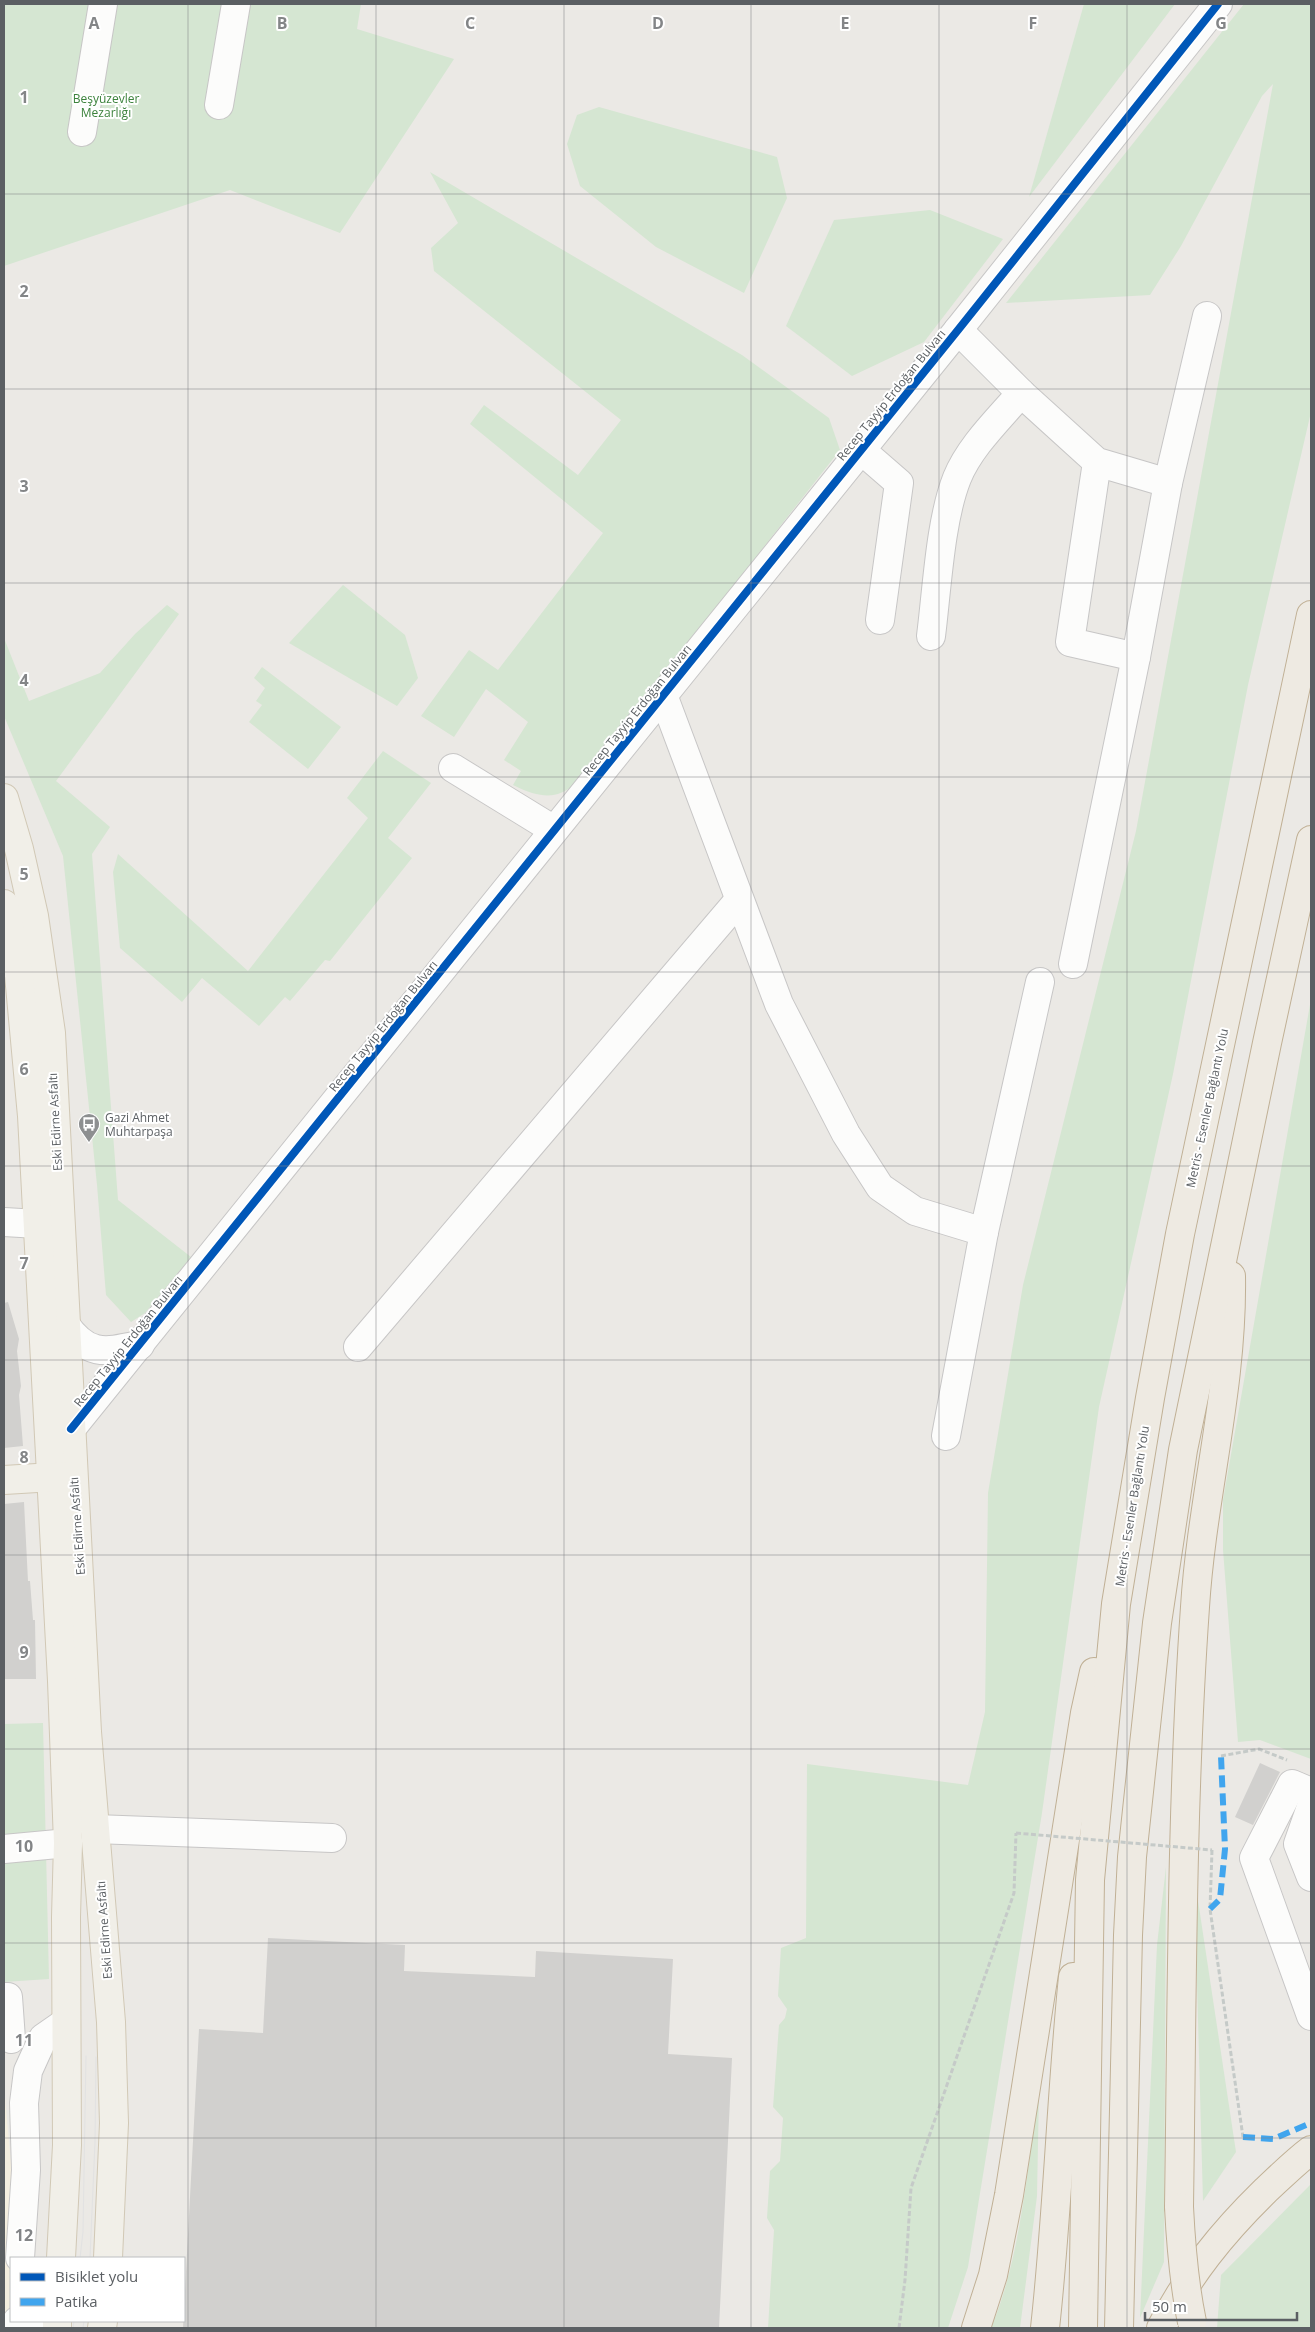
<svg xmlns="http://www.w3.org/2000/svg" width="1315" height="2332" viewBox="0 0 1315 2332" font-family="'Open Sans',sans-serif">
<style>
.commercial{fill:#f4eedf}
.green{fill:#d5e6d2}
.building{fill:#d1d0ce}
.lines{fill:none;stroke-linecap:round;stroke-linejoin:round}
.minor-casing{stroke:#c7c6c6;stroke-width:30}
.major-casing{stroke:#d1c8b5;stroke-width:30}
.highway-casing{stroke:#c0b095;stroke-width:30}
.path{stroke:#c5cac8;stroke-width:3;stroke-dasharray:5 2.5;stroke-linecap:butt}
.minor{stroke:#fcfcfb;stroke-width:28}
.major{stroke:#f1efe8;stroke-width:28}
.highway{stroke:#eeeae2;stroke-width:28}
.tram{stroke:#e2e2e2;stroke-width:1}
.highway-bridge-casing{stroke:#c0b095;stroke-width:30;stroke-linecap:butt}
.path-bridge{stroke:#c5cac8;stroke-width:3;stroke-dasharray:5 2.5;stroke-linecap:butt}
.highway-bridge{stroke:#eeeae2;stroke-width:28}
.quiet{stroke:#40a5ee;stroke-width:6;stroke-dasharray:12 6;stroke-linecap:butt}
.cycleway-casing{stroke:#fff;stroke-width:11}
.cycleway{stroke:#0057b8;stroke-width:8}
.grid{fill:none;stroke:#838587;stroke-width:1;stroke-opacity:0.55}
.labels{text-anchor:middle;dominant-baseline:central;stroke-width:4;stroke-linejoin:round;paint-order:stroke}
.park-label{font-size:12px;fill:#3c823c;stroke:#fff}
.street-label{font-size:12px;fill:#5b5f63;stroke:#fff}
.poi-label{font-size:12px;fill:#5b5f63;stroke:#fff;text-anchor:start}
.grid-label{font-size:16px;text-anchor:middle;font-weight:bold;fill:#838587;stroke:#fff;stroke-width:4;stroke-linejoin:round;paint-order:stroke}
</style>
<rect width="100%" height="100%" fill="#ebe9e5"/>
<path class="commercial" d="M 4,2087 L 16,2218 L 8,2328 L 4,2328 Z"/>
<g class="green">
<path d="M 4,4 L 361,4 L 357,29 L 454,59 L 340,233 L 230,190 L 4,266 Z"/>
<path d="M 1084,4 L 1175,4 L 1029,197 Z"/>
<path d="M 1244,4 L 1311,4 L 1311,412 L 1248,685 L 1173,1074 L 1099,1407 L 1042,1813 L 968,2267 L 948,2328 L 768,2328 L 774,2230 L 767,2218 L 770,2171 L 780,2161 L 783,2118 L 773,2107 L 779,2025 L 785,2018 L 787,2009 L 778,1996 L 781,1948 L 806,1938 L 807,1764 L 968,1785 L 985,1712 L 988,1493 L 1023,1285 L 1136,831 L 1273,84 L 1262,96 L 1181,246 L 1150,295 L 1006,303 Z"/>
<path d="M 599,107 L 777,157 L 787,198 L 744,293 L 656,247 L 580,186 L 567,144 L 577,115 Z"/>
<path d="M 430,172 L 742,355 L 829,418 L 840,450 L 608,745 C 576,782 566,812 513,785 L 521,771 L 504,760 L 528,722 L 486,689 L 454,737 L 421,716 L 469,650 L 498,670 L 603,533 L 470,424 L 484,405 L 578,475 L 621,420 L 434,271 L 431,248 L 458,223 Z"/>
<path d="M 930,210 L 1003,239 L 924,342 L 852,376 L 786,326 L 834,220 Z"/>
<path d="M 343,585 L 405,635 L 418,678 L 397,706 L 289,643 Z"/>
<path d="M 167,605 L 179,614 L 56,781 L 110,827 L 92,854 L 118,1200 L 191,1257 L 145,1313 L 131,1322 L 106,1295 L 97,1185 L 63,856 L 4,716 L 4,638 L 29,701 L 100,673 L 135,634 Z"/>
<path d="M 262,667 L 341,727 L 308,769 L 249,722 L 262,705 L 256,701 L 265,688 L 254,678 Z"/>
<path d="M 383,751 L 431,783 L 388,838 L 412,858 L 330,961 L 325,960 L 290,1001 L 285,997 L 259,1026 L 202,978 L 182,1002 L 120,948 L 113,872 L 118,854 L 248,971 L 368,818 L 347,798 Z"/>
<path d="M 1311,999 L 1311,1759 L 1260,1740 L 1238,1742 L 1223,1550 L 1223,1500 Z"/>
<path d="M 43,1723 L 49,1979 L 4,1982 L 4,1724 Z"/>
<path d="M 1166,1867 L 1164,2262 L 1140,2318 L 1157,1945 Z"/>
<path d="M 1194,1874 L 1236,2152 L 1203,2201 Z"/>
<path d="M 1039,2092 L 1037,2196 L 1020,2328 L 991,2328 C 1021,2257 1027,2168 1039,2092 Z"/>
<path d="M 1311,2184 L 1311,2328 L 1217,2328 L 1221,2275 Z"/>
</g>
<g class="building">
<path d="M 8,1302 L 19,1339 L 17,1351 L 21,1386 L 19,1395 L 23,1446 L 4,1448 L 4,1303 Z"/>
<path d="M 24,1502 L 28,1581 L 30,1581 L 33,1620 L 35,1620 L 36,1679 L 4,1679 L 4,1504 Z"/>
<path d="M 1260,1763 L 1280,1772 L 1253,1825 L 1235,1817 Z"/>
<path d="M 268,1938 L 405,1945 L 404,1971 L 469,1974 L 535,1977 L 536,1951 L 673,1959 L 668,2054 L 732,2058 L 719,2328 L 183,2328 L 199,2029 L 263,2033 Z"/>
</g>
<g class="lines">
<g class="minor-casing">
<g id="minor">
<path d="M 219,105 L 236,4"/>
<path d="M 82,132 L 103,4"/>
<path d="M 958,330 L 1021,393 L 1097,462 L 1168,483 L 1136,657 L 1073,964"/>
<path d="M 861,450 L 899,483 L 880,620"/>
<path d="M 1097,462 L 1070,642 L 1136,657"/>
<path d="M 1168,483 L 1207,316"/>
<path d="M 931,636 C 937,589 940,521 957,478 C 970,446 999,419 1021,393"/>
<path d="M 663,695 L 779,1004 L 846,1134 L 880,1187 L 915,1211 L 984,1232"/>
<path d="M 453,768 L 554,830"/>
<path d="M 4,1222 L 38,1224"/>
<path d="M 65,1324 C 88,1357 105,1352 140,1345"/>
<path d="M 358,1347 L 739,900"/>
<path d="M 71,1429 L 958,330 L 1218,4"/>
<path d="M 946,1436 L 984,1232 L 1040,982"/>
<path d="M 1311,1792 L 1292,1784 L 1254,1858 L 1311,2016"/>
<path d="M 1311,1807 L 1298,1844 L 1311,1877"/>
<path d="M 95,1829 L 332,1838"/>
<path d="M 4,1849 L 68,1843"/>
<path d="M 4,1997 L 8,1997 L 11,2039"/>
<path d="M 20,2258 L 26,2170 L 24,2103 L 28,2071 L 43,2038 L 66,2022"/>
<path d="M 39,2321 L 42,2328"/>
<path d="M 17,2328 L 17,2321"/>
</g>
</g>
<g class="major-casing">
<g id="major">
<path d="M 4,798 L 19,849 L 34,916 L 51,1033 L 87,1732 L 111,2022 L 114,2123 L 108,2258"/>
<path d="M 4,904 L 19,975 L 32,1116 L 62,1681 L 68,1843 L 66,1917 L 67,2145 L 61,2258"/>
<path d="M 4,1480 L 70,1476"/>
<path d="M 57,2328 L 57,2321"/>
<path d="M 102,2328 L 103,2321"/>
</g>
</g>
<g class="highway-casing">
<g id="highway">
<path d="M 1179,2207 C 1182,2007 1181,1807 1195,1607 C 1202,1496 1233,1388 1231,1276"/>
<path d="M 976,2328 L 993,2275 L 1009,2195 L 1085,1713 L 1094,1672"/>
<path d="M 1045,2328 C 1058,2211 1061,2094 1073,1977"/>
<path d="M 1083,2328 L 1090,1880 L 1116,1604 L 1150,1398 L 1180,1234 L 1311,615"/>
<path d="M 1119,2328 L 1128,1935 L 1132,1857 L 1157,1623 L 1183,1450 L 1267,1043 L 1311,840"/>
<path d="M 1161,2328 C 1189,2274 1222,2233 1265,2191 C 1280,2177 1295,2162 1311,2150"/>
</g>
</g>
<g class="path">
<path d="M 1221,1756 L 1259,1749 L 1287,1760"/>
<path d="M 1212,1850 L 1210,1909 L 1243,2137"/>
<path d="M 899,2328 L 905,2280 L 911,2188 L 1014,1893 L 1016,1833"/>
</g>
<use href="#minor" class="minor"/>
<use href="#major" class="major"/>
<use href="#highway" class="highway"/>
<g class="tram">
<path d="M 80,2258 L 83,2232 L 86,2056"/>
<path d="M 90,2258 L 95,2142 L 96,2057"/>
<path d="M 73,2328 L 74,2321"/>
<path d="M 83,2328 L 84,2321"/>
</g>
<g class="highway-bridge-casing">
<path id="highway-bridge" d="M 1179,2207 C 1181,2246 1184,2284 1192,2322"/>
</g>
<path class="path-bridge" d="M 1016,1833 L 1212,1850"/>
<use href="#highway-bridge" class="highway-bridge"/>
<g class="quiet">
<path d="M 1210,1909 L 1220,1899 L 1225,1849 L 1221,1756"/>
<path d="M 1243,2137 L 1273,2139 L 1311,2123"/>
</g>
<g class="cycleway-casing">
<path id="cycleway" d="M 71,1429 L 958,330 L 1218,4"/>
</g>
<use href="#cycleway" class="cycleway"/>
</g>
<path class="grid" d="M 188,4 L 188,2328M 376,4 L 376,2328M 564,4 L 564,2328M 751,4 L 751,2328M 939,4 L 939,2328M 1127,4 L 1127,2328M 4,194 L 1311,194M 4,389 L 1311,389M 4,583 L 1311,583M 4,777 L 1311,777M 4,972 L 1311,972M 4,1166 L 1311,1166M 4,1360 L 1311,1360M 4,1555 L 1311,1555M 4,1749 L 1311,1749M 4,1943 L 1311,1943M 4,2138 L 1311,2138"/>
<defs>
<g id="bus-pin" transform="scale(1.125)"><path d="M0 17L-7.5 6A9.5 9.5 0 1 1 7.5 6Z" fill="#8d8f90" stroke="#fff"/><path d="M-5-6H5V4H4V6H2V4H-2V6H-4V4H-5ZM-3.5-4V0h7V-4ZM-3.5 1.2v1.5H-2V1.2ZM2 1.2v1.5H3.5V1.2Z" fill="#fff"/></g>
</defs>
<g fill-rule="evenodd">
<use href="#bus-pin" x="89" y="1124"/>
</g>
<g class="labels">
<g class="park-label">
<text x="106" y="98">Beşyüzevler<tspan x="106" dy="14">Mezarlığı</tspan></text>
</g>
<g class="street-label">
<text transform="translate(891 395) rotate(-51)">Recep Tayyip Erdoğan Bulvarı</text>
<text transform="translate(637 710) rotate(-51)">Recep Tayyip Erdoğan Bulvarı</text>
<text transform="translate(383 1026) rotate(-51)">Recep Tayyip Erdoğan Bulvarı</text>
<text transform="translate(1207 1108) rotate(-78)">Metris - Esenler Bağlantı Yolu</text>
<text transform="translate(55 1122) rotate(-93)">Eski Edirne Asfaltı</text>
<text transform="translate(128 1341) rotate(-51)">Recep Tayyip Erdoğan Bulvarı</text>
<text transform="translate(1132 1506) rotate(-81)">Metris - Esenler Bağlantı Yolu</text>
<text transform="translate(77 1526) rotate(-94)">Eski Edirne Asfaltı</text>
<text transform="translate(104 1930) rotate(-94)">Eski Edirne Asfaltı</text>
</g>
<g class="poi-label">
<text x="105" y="1117">Gazi Ahmet<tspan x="105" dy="14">Muhtarpaşa</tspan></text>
</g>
</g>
<g class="grid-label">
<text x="94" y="29">A</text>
<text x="282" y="29">B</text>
<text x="470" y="29">C</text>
<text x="658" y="29">D</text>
<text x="845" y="29">E</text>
<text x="1033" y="29">F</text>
<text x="1221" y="29">G</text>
<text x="24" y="103">1</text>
<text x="24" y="297">2</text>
<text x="24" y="492">3</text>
<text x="24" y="686">4</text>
<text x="24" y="880">5</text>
<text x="24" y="1075">6</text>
<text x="24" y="1269">7</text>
<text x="24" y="1463">8</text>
<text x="24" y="1658">9</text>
<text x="24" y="1852">10</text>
<text x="24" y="2046">11</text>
<text x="24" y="2241">12</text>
</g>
<rect width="1315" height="2332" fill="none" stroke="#5b5f63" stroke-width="10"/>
<rect x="10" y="2257" width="175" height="65" fill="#ffffff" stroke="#bdbfc1"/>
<rect x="20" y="2273" width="25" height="8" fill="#0057b8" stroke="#bdbfc1"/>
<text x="55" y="2282" font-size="15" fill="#5b5f63">Bisiklet yolu</text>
<rect x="20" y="2298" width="25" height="8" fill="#40a5ee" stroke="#bdbfc1"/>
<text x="55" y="2307" font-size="15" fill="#5b5f63">Patika</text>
<path d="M1145 2312v8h152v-8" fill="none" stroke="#5b5f63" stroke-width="2.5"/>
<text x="1152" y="2312" font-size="15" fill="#5b5f63" stroke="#ffffff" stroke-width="4" paint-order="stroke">50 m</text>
</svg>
